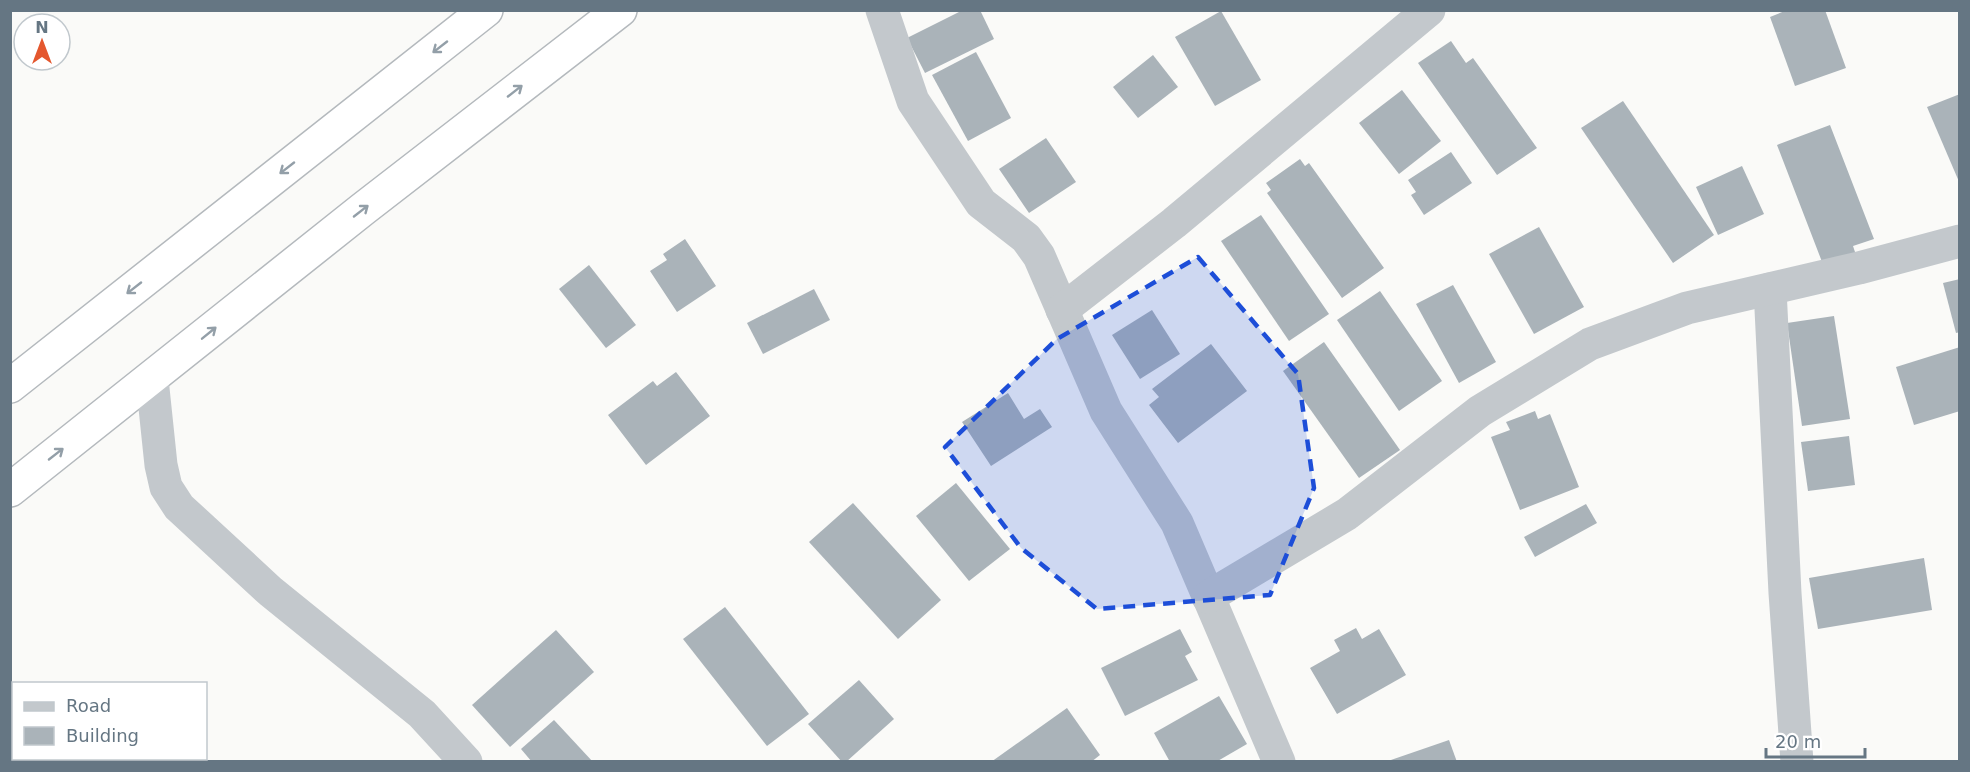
<svg xmlns="http://www.w3.org/2000/svg" width="1970" height="772" viewBox="0 0 1970 772" font-family="'DejaVu Sans',sans-serif">
<style>
.building{fill:#aab3b9}
.lines{fill:none;stroke-linecap:round;stroke-linejoin:round}
.trunk-casing{stroke:#b4b9bd;stroke-width:36}
.minor{stroke:#c3c8cc;stroke-width:33}
.trunk{stroke:#fff;stroke-width:33}
.oneway{stroke:#939fa8}
.marked{fill:#1d4ed8;fill-opacity:0.2;stroke:#1d4ed8;stroke-width:4.5;stroke-dasharray:12 8;stroke-linejoin:round}
</style>
<rect width="100%" height="100%" fill="#fafaf8"/>
<g class="building">
<path d="M 963,10 L 980,10 L 994,39 L 925,73 L 907,38 Z"/>
<path d="M 1787,10 L 1825,10 L 1846,68 L 1795,86 L 1770,17 Z"/>
<path d="M 1221,11 L 1261,80 L 1215,106 L 1175,37 Z"/>
<path d="M 1451,41 L 1466,63 L 1473,58 L 1537,148 L 1497,175 L 1418,63 Z"/>
<path d="M 976,52 L 1011,118 L 968,141 L 932,75 Z"/>
<path d="M 1153,55 L 1178,87 L 1138,118 L 1113,87 Z"/>
<path d="M 1402,90 L 1441,141 L 1399,174 L 1359,123 Z"/>
<path d="M 1960,94 L 1960,184 L 1927,107 Z"/>
<path d="M 1623,101 L 1714,235 L 1673,263 L 1581,128 Z"/>
<path d="M 1830,125 L 1874,239 L 1853,246 L 1856,255 L 1824,267 L 1777,145 Z"/>
<path d="M 1046,138 L 1076,182 L 1029,213 L 999,169 Z"/>
<path d="M 1451,152 L 1472,183 L 1424,215 L 1411,195 L 1416,192 L 1408,180 Z"/>
<path d="M 1300,159 L 1305,166 L 1309,163 L 1384,268 L 1342,298 L 1267,193 L 1271,190 L 1266,183 Z"/>
<path d="M 1742,166 L 1764,214 L 1718,235 L 1696,187 Z"/>
<path d="M 1261,215 L 1329,314 L 1289,341 L 1221,241 Z"/>
<path d="M 1539,227 L 1584,307 L 1534,334 L 1489,254 Z"/>
<path d="M 685,239 L 716,286 L 677,312 L 650,271 L 667,260 L 663,254 Z"/>
<path d="M 589,265 L 636,325 L 606,348 L 559,289 Z"/>
<path d="M 1960,279 L 1960,332 L 1956,333 L 1943,283 Z"/>
<path d="M 1453,285 L 1496,362 L 1459,383 L 1416,304 Z"/>
<path d="M 814,289 L 830,320 L 763,354 L 747,323 Z"/>
<path d="M 1380,291 L 1442,381 L 1399,411 L 1337,320 Z"/>
<path d="M 1152,310 L 1180,354 L 1140,379 L 1112,335 Z"/>
<path d="M 1834,316 L 1850,419 L 1802,426 L 1787,323 Z"/>
<path d="M 1324,342 L 1400,450 L 1359,478 L 1283,371 Z"/>
<path d="M 1211,344 L 1247,391 L 1178,443 L 1149,405 L 1159,397 L 1152,389 Z"/>
<path d="M 1960,347 L 1960,411 L 1914,425 L 1896,367 Z"/>
<path d="M 676,372 L 710,416 L 646,465 L 608,415 L 653,381 L 657,386 Z"/>
<path d="M 1008,393 L 1024,419 L 1040,409 L 1052,427 L 991,466 L 962,422 Z"/>
<path d="M 1535,411 L 1538,419 L 1550,414 L 1579,487 L 1520,510 L 1491,437 L 1510,430 L 1506,422 Z"/>
<path d="M 1849,436 L 1855,485 L 1808,491 L 1801,442 Z"/>
<path d="M 956,483 L 1010,549 L 969,581 L 916,516 Z"/>
<path d="M 853,503 L 941,600 L 898,639 L 809,542 Z"/>
<path d="M 1586,504 L 1597,523 L 1535,557 L 1524,537 Z"/>
<path d="M 1924,558 L 1932,610 L 1818,629 L 1809,578 Z"/>
<path d="M 725,607 L 809,714 L 767,746 L 683,639 Z"/>
<path d="M 1356,628 L 1362,639 L 1379,629 L 1406,675 L 1337,714 L 1310,668 L 1340,651 L 1334,640 Z"/>
<path d="M 1180,629 L 1192,652 L 1185,656 L 1198,680 L 1125,716 L 1101,668 Z"/>
<path d="M 556,630 L 594,672 L 510,747 L 472,705 Z"/>
<path d="M 859,680 L 894,719 L 846,762 L 842,762 L 808,724 Z"/>
<path d="M 1219,696 L 1247,744 L 1216,762 L 1170,762 L 1154,733 Z"/>
<path d="M 1067,708 L 1100,755 L 1091,762 L 991,762 Z"/>
<path d="M 554,720 L 593,762 L 532,762 L 521,749 Z"/>
<path d="M 1449,740 L 1457,762 L 1388,762 L 1388,761 Z"/>
</g>
<g class="lines">
<g class="trunk-casing">
<g id="trunk">
<path d="M 10,386 L 486,10"/>
<path d="M 10,490 L 363,209 L 620,10"/>
</g>
</g>
<g class="minor">
<path d="M 882,10 L 913,101 L 981,203 L 1026,238 L 1039,256 L 1106,411 L 1177,523 L 1279,762"/>
<path d="M 1770,289 L 1785,593 L 1797,762"/>
<path d="M 1062,310 L 1174,223 L 1429,10"/>
<path d="M 152,379 L 161,465 L 166,487 L 179,507 L 270,591 L 422,714 L 466,762"/>
<path d="M 1208,597 L 1347,514 L 1480,411 L 1590,344 L 1687,308 L 1859,268 L 1960,241"/>
</g>
<use href="#trunk" class="trunk"/>
</g>
<defs><path id="oneway-shaft" d="M-6 0H5M1.5-3L5.5 0L1.5 3" fill="none" stroke-width="1.6" stroke-linecap="round" stroke-linejoin="round" transform="scale(1.5)"/></defs>
<g class="oneway">
<use href="#oneway-shaft" transform="translate(440 47) rotate(142)"/>
<use href="#oneway-shaft" transform="translate(515 91) rotate(-38)"/>
<use href="#oneway-shaft" transform="translate(287 168) rotate(142)"/>
<use href="#oneway-shaft" transform="translate(361 211) rotate(-38)"/>
<use href="#oneway-shaft" transform="translate(134 288) rotate(142)"/>
<use href="#oneway-shaft" transform="translate(209 333) rotate(-39)"/>
<use href="#oneway-shaft" transform="translate(56 454) rotate(-38)"/>
</g>
<path class="marked" d="M 1198,257 L 1298,374 L 1314,488 L 1270,595 L 1097,609 L 1021,548 L 945,447 L 1057,339 Z"/>
<rect width="1970" height="772" fill="none" stroke="#657683" stroke-width="24"/>
<rect x="12" y="682" width="195" height="78" fill="#ffffff" stroke="#c1c8cd" stroke-width="1.5"/>
<rect x="24" y="702" width="30" height="9" fill="#c3c8cc" stroke="#c1c8cd" stroke-width="1.5"/>
<text x="66" y="712" font-size="18" fill="#657683">Road</text>
<rect x="24" y="727" width="30" height="18" fill="#aab3b9" stroke="#c1c8cd" stroke-width="1.5"/>
<text x="66" y="742" font-size="18" fill="#657683">Building</text>
<g transform="translate(42 42)"><circle r="28" fill="#ffffff" stroke="#c1c8cd" stroke-width="1.5"/>
<path d="M0-4.5L10 22L0 15L-10 22Z" fill="#e4572e"/>
<text y="-9" font-size="16" font-weight="bold" text-anchor="middle" fill="#657683">N</text>
</g>
<path d="M1766 748v9h99v-9" fill="none" stroke="#657683" stroke-width="3"/>
<text x="1775" y="748" font-size="18" fill="#657683" stroke="#ffffff" stroke-width="4.5" paint-order="stroke">20 m</text>
</svg>
